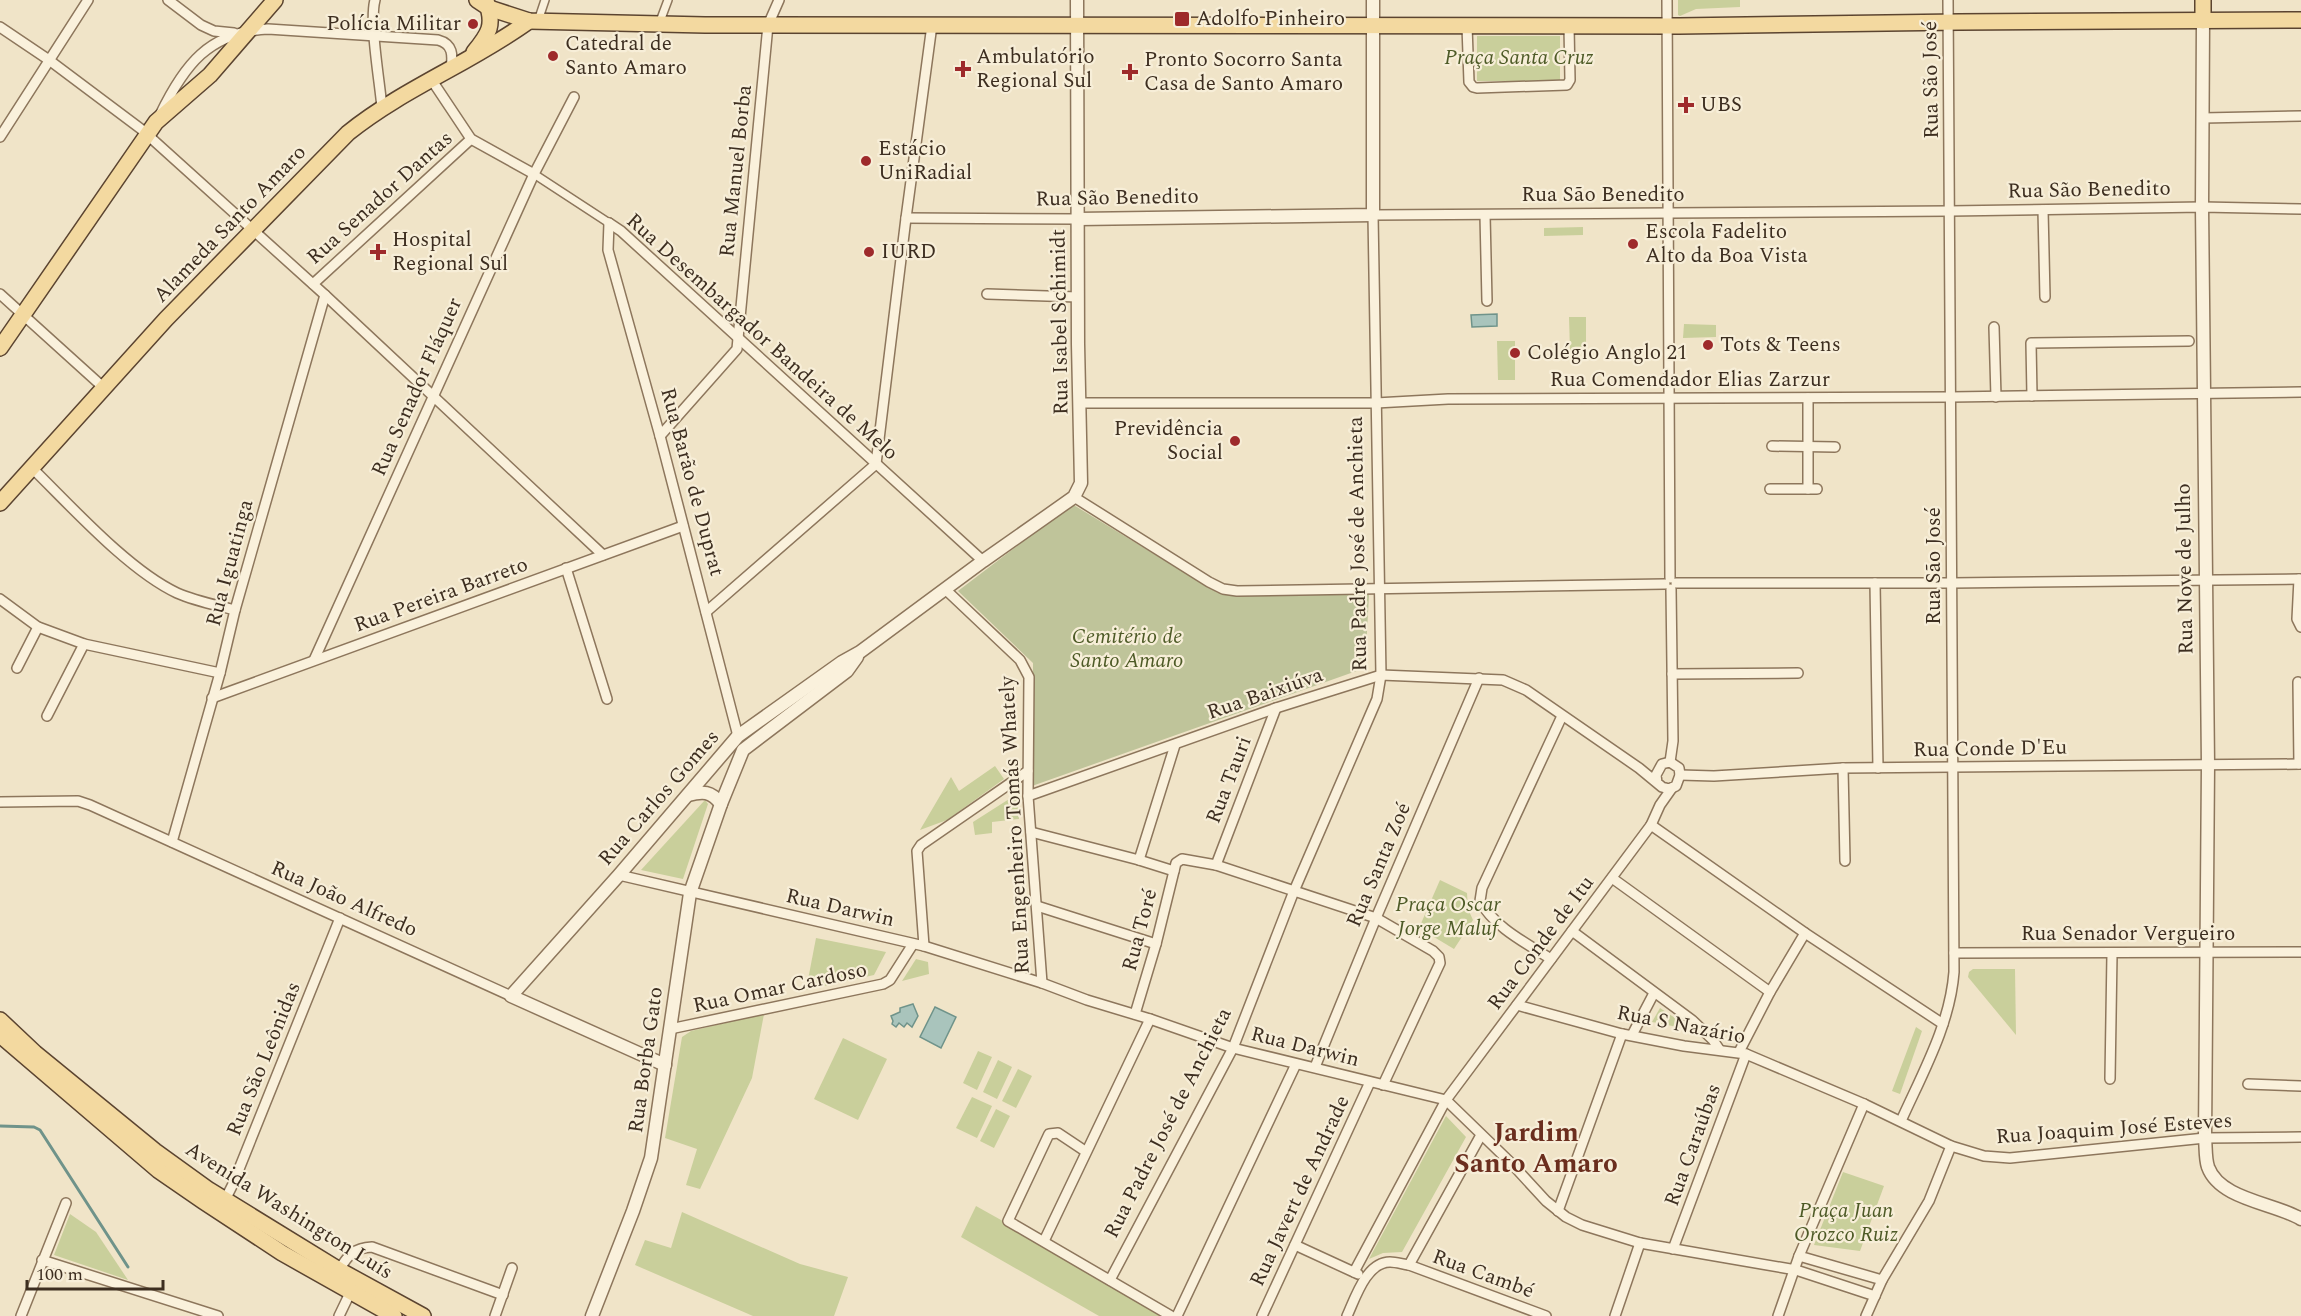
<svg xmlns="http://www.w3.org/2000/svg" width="2301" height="1316" viewBox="0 0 2301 1316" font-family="Spectral,serif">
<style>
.green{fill:#c9cf9b}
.cemetery{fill:#bfc49a}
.water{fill:#a9c4bc;stroke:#6f938a;stroke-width:1.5}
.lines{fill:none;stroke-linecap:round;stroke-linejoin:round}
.stream{stroke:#6f938a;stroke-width:3}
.pedestrian-casing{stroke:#8d765c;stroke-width:10}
.minor-casing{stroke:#8d765c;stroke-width:12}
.tertiary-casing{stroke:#8d765c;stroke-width:15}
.primary-casing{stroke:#5b4430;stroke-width:18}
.pedestrian{stroke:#faf1dc;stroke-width:7}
.minor{stroke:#faf1dc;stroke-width:9}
.tertiary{stroke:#faf1dc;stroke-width:12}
.primary{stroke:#f3d9a0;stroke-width:15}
.poi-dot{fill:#9e2a2b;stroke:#f7eed8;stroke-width:2}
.labels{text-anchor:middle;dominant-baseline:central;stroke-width:4.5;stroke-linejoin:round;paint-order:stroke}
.poi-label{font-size:21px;fill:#3d2e20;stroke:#f7eed8;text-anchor:start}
.park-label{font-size:21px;font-style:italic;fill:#4d5a26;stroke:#f7eed8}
.street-label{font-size:21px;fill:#3d2e20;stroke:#f7eed8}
.district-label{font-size:27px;font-weight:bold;fill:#6b2e1e;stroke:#f7eed8}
</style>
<rect width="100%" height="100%" fill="#f0e4c8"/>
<g class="green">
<path d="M 1678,0 L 1740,0 L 1740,7 L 1696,9 L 1680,16 L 1678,15 Z"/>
<rect x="1477" y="36" width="83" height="45"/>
<path d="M 1583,227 L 1583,235 L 1544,236 L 1544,228 Z"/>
<path d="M 1569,317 L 1586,317 L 1586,351 L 1570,351 Z"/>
<path d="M 1684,324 L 1716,325 L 1716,337 L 1683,338 Z"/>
<path d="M 1515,341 L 1515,380 L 1498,380 L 1497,341 Z"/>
<path d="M 995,766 L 1004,779 L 947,820 L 920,830 L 951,777 L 959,791 Z"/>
<path d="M 1017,794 L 1019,819 L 992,822 L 992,833 L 975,835 L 973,822 Z"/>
<path d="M 705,800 L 708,804 L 683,879 L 641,870 Z"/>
<path d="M 1440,880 L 1467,893 L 1468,909 L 1473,920 L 1454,949 L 1419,928 Z"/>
<path d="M 816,938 L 886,952 L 874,975 L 806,990 Z"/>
<path d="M 916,959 L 928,962 L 929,974 L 902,981 Z"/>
<path d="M 1973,969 L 2015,969 L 2016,1035 L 1968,977 L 1969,972 Z"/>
<path d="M 1660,1008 L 1693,1030 L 1652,1022 Z"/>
<path d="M 764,1014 L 752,1078 L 700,1189 L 686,1185 L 697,1149 L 665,1138 L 682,1037 L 691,1031 Z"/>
<path d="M 1916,1027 L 1922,1031 L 1900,1094 L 1892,1091 Z"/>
<path d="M 843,1038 L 887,1059 L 858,1120 L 814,1099 Z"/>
<path d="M 978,1051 L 992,1057 L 977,1090 L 963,1083 Z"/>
<path d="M 998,1060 L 1012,1067 L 997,1099 L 983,1092 Z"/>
<path d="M 1018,1069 L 1032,1076 L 1016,1108 L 1002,1101 Z"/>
<path d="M 972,1097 L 992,1106 L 977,1138 L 956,1128 Z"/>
<path d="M 996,1109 L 1010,1116 L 994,1148 L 980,1141 Z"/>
<path d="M 1446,1116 L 1466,1137 L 1402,1252 L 1383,1253 L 1369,1259 Z"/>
<path d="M 1843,1172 L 1884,1186 L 1860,1251 L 1814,1245 Z"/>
<path d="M 976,1206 L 1172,1316 L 1099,1316 L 961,1237 Z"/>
<path d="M 682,1212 L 800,1264 L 848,1277 L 834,1316 L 753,1316 L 635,1265 L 645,1240 L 671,1248 Z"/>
<path d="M 70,1214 L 96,1232 L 128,1280 L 54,1255 Z"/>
</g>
<path class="cemetery" d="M 1072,504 L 1218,593 L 1293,591 L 1369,595 L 1365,668 L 1032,786 L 1033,663 L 958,591 Z"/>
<g class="water">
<path d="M 1497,314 L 1497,326 L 1472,327 L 1471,315 Z"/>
<path d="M 913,1004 L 918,1016 L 912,1027 L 907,1023 L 904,1027 L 899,1023 L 896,1027 L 892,1024 L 893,1021 L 891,1016 L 900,1012 L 900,1008 Z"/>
<path d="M 935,1007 L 956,1017 L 941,1048 L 920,1037 Z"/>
</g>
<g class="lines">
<path class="stream" d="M 0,1126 L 34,1127 L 40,1130 L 128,1267"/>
<g class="pedestrian-casing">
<g id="pedestrian">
<path d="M 538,21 L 545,0"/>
<path d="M 659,24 L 668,0"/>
<path d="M 534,174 L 609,223"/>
</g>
</g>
<g class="minor-casing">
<g id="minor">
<path d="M 168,0 L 201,25 L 214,31 L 234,33"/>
<path d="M 375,0 C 369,22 380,83 382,108"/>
<path d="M 1667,0 L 1670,578"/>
<path d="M 1467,26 L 1469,82 L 1473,87 L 1477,88 L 1567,85 L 1570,80 L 1569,26"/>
<path d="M 0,27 L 49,60 L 141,129 L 325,295 L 603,555"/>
<path d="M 431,79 L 471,139 L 534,174"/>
<path d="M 160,115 C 184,65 209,32 268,29 L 438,40 C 453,44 453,55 451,69"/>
<path d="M 2203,118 L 2301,116"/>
<path d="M 0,137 L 88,0"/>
<path d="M 2043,210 L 2045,297"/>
<path d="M 1485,215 L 1487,301"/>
<path d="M 906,218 L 1078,219"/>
<path d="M 609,223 L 608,250 L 660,436 L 738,736"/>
<path d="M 609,223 L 621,231 L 983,561"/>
<path d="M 313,284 L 471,139"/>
<path d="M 0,294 L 104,388"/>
<path d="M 987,294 L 1078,297"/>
<path d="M 1994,327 L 1996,397"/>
<path d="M 2032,396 L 2031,343 L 2189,341"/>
<path d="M 1080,403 L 1376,403 L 1448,399 L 1951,397 L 2301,392"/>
<path d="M 660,436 L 737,349 L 768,25 L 779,0"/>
<path d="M 1772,446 L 1835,447"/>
<path d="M 31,467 C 71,506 128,570 177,593 C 195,601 216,605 235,610"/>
<path d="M 1770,489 L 1817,489"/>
<path d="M 1808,489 L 1808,398"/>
<path d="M 1074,497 L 1209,582 L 1223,589 L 1237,591 L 1665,584"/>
<path d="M 566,568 L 607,699"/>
<path d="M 2299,579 L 2297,619 L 2301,627"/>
<path d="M 1676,583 L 1952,583 L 2301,579"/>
<path d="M 1875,583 L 1878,768"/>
<path d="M 946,590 L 1020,660 L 1029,677 L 1028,796 L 1042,983"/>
<path d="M 0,599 L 38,627 L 84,644 L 220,673"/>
<path d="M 706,612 L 876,464 L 906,218 L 932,25"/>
<path d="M 314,660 L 534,174 L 574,97"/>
<path d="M 17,668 L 38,627"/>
<path d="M 1672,674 L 1798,673"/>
<path d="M 2298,682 L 2299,764"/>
<path d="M 212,698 L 683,526"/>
<path d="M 47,716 L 84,644"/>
<path d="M 1670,762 L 1673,741 L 1671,589"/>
<path d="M 1843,768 L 1845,861"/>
<path d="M 1680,775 L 1714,776 L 1843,768 L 2301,764"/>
<path d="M 1028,796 L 1276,708 L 1381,675 L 1503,680 L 1526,690 L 1639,768 L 1662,787 L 1669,789 L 1676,786 L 1680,775 L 1679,768 L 1670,762 L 1662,764 L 1656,775 L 1657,783"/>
<path d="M 0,802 L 78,801 L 90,805 L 511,996"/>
<path d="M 1651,825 L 1805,933 L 1943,1024"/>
<path d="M 1031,832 L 1139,860 L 1174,871"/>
<path d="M 172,842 L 220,673 L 235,610 L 325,295"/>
<path d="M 1139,860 L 1175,745"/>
<path d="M 1216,865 L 1276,708"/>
<path d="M 619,875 L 924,946 L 1042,983 L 1087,1000 L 1150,1019 L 1233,1048 L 1446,1100 L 1512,1164 L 1546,1201 L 1566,1217 L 1582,1225 L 1640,1243 L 1796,1270 L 1875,1296"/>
<path d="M 1612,878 L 1770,992"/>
<path d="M 1037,906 L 1156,944"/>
<path d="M 1572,931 L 1692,1020 L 1713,1040 L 1719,1049"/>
<path d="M 924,946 L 917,851 L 921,845 L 1028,771"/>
<path d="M 1954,953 L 2301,952"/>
<path d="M 1551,959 C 1526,943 1494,927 1480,901 L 1482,888 L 1562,716"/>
<path d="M 1517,1005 L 1622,1034 L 1684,1046 L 1746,1054 L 1864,1104 L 1951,1146 L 1984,1156 L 2010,1158 L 2205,1138 L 2301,1137"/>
<path d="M 1135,1014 L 1156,944 L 1176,863 L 1182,859 L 1216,865 L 1376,918 L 1433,951 L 1439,957 L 1440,963 L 1383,1085"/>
<path d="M 670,1029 L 883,984 L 890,980 L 913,944"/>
<path d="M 1632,1035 L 1654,993"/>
<path d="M 1739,1052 L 1770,992 L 1805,933"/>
<path d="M 1315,1067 L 1376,918 L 1479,678"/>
<path d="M 2110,1079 L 2112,954"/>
<path d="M 2248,1084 L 2301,1086"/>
<path d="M 1901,1121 C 1922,1074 1950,1025 1954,972 L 1948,0"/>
<path d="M 1085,1151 L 1058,1133 L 1049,1134 L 1008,1221 L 1171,1316"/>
<path d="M 223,1204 L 233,1184 L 340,918"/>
<path d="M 1558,1211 L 1622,1034"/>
<path d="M 1044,1241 L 1150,1019"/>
<path d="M 1295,1245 L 1358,1274"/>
<path d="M 1673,1249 L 1746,1054"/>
<path d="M 1799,1256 L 1882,1280"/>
<path d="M 42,1260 L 218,1316"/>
<path d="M 1409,1265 L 1481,1135"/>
<path d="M 339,1270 C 348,1255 354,1248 372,1247 L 503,1295"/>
<path d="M 1354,1272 L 1446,1100 L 1651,825 L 1660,805 L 1672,788"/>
<path d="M 1110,1280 L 1233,1048 L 1294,891 L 1377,699 L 1381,675 L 1373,215 L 1950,211 L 2202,207 L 2301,209"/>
<path d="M 21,1316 L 66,1203"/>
<path d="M 339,1316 L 350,1293"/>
<path d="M 495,1316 L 512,1268"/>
<path d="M 1177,1316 L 1296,1064"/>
<path d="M 1262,1316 L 1370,1082"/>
<path d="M 1347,1316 C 1355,1299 1366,1262 1390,1262 C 1396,1262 1402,1264 1409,1265 L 1546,1316"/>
<path d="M 1615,1316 L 1640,1243"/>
<path d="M 1778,1316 L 1799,1256 L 1864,1104"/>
<path d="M 1866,1316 L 1882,1280 L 1929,1201 L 1951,1146"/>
</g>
</g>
<g class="tertiary-casing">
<g id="tertiary">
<path d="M 2203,21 L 2202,207 L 2208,765 L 2205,1138 C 2206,1147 2205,1158 2208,1167 C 2220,1200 2275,1203 2301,1219"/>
<path d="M 1078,219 L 1373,215 L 1373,0"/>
<path d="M 688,795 C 703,791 711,791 721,804"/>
<path d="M 665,1065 L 511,996 L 619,875 L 738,736 L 842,662 L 860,652 L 983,561 L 1074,497 L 1081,483 L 1078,344 L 1077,0"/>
<path d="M 592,1316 L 633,1211 L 651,1158 L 690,893 L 721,804 L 743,750 L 847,671 L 857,657"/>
</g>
</g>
<g class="primary-casing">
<g id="primary">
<path d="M 477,0 L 489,8 L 529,21 L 705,25 L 1679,26 L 1959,22 L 2301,20"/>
<path d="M 2203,0 L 2203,21"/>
<path d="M 474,52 C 489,34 495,25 486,1"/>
<path d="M 0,348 L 156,122 L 210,75 L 275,0"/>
<path d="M 0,503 L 166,319 L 348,133 C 404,88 471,63 529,21"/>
<path d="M 0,1020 L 35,1053 L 155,1151 L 209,1190 L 339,1270 L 423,1316"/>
<path d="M 0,1035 L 158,1170 L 203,1201 L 282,1253 L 394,1316"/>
</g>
</g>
<use href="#pedestrian" class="pedestrian"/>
<use href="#minor" class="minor"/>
<use href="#tertiary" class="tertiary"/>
<use href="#primary" class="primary"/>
</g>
<g class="poi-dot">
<rect x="1174" y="11" width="16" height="16" rx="3"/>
<circle cx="473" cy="24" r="6"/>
<circle cx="553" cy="56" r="6"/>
<path d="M960 60h6v6h6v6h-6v6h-6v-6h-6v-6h6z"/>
<path d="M1127 63h6v6h6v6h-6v6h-6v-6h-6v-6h6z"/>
<path d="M1683 96h6v6h6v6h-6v6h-6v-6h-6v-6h6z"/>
<circle cx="866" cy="161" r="6"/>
<circle cx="1633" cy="244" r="6"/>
<path d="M375 243h6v6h6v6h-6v6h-6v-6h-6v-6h6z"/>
<circle cx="869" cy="252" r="6"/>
<circle cx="1708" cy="345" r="6"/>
<circle cx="1515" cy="353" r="6"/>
<circle cx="1235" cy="441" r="6"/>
</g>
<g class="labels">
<g class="poi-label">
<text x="1196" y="19">Adolfo Pinheiro</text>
<text x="461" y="24" text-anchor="end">Polícia Militar</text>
<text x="565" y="44">Catedral de<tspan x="565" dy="24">Santo Amaro</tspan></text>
<text x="976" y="57">Ambulatório<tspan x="976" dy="24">Regional Sul</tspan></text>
<text x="1144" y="60">Pronto Socorro Santa<tspan x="1144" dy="24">Casa de Santo Amaro</tspan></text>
<text x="1700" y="105">UBS</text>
<text x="878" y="149">Estácio<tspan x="878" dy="24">UniRadial</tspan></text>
<text x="1645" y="232">Escola Fadelito<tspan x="1645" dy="24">Alto da Boa Vista</tspan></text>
<text x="392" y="240">Hospital<tspan x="392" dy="24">Regional Sul</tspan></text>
<text x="881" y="252">IURD</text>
<text x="1720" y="345">Tots &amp; Teens</text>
<text x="1527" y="353">Colégio Anglo 21</text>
<text x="1223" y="429" text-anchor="end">Previdência<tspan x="1223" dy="24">Social</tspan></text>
</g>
<g class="park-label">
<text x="1519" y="58">Praça Santa Cruz</text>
<text x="1127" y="637">Cemitério de<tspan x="1127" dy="24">Santo Amaro</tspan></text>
<text x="1448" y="905">Praça Oscar<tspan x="1448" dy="24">Jorge Maluf</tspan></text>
<text x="1846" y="1211">Praça Juan<tspan x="1846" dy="24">Orozco Ruiz</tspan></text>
</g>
<g class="street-label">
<text transform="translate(1931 80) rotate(-91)">Rua São José</text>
<text transform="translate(736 171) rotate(-84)">Rua Manuel Borba</text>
<text transform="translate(2089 190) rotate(-1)">Rua São Benedito</text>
<text x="1603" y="195">Rua São Benedito</text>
<text transform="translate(380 198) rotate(-42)">Rua Senador Dantas</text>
<text transform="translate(1117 198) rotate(-1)">Rua São Benedito</text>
<text transform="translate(230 224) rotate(-46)">Alameda Santo Amaro</text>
<text transform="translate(1060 322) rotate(-91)">Rua Isabel Schimidt</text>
<text transform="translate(762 337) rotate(42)">Rua Desembargador Bandeira de Melo</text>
<text x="1690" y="380">Rua Comendador Elias Zarzur</text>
<text transform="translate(417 387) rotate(-66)">Rua Senador Fláquer</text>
<text transform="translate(692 482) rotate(75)">Rua Barão de Duprat</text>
<text transform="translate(1358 544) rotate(-91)">Rua Padre José de Anchieta</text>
<text transform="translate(230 563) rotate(-75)">Rua Iguatinga</text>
<text transform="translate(1934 566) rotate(-90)">Rua São José</text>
<text transform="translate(2185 569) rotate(-91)">Rua Nove de Julho</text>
<text transform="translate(441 595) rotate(-20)">Rua Pereira Barreto</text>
<text transform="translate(1265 694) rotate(-19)">Rua Baixiúva</text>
<text transform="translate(1990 749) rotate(-1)">Rua Conde D'Eu</text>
<text transform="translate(1229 780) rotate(-69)">Rua Tauri</text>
<text transform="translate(659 798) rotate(-49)">Rua Carlos Gomes</text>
<text transform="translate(1015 825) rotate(-93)">Rua Engenheiro Tomás Whately</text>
<text transform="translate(1379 865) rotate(-67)">Rua Santa Zoé</text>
<text transform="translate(344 899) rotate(24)">Rua João Alfredo</text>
<text transform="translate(840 908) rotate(13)">Rua Darwin</text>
<text transform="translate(1140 930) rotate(-75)">Rua Toré</text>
<text x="2128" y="934">Rua Senador Vergueiro</text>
<text transform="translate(1541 943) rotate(-53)">Rua Conde de Itu</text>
<text transform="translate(780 988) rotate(-12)">Rua Omar Cardoso</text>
<text transform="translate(1681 1025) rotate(11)">Rua S Nazário</text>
<text transform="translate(1305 1047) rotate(14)">Rua Darwin</text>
<text transform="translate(264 1059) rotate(-68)">Rua São Leônidas</text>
<text transform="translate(646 1060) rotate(-82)">Rua Borba Gato</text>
<text transform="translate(1168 1123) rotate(-63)">Rua Padre José de Anchieta</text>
<text transform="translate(2114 1129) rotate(-4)">Rua Joaquim José Esteves</text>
<text transform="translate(1693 1145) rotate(-70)">Rua Caraúbas</text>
<text transform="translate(1300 1191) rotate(-65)">Rua Javert de Andrade</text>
<text transform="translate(289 1211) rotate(32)">Avenida Washington Luís</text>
<text transform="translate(1483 1274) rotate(20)">Rua Cambé</text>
</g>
<g class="district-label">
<text x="1536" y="1133">Jardim<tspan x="1536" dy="31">Santo Amaro</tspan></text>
</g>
</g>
<path d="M27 1280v9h136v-9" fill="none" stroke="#3d2e20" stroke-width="3"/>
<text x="36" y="1280" font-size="18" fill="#3d2e20" stroke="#f7eed8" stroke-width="4.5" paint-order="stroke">100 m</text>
</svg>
